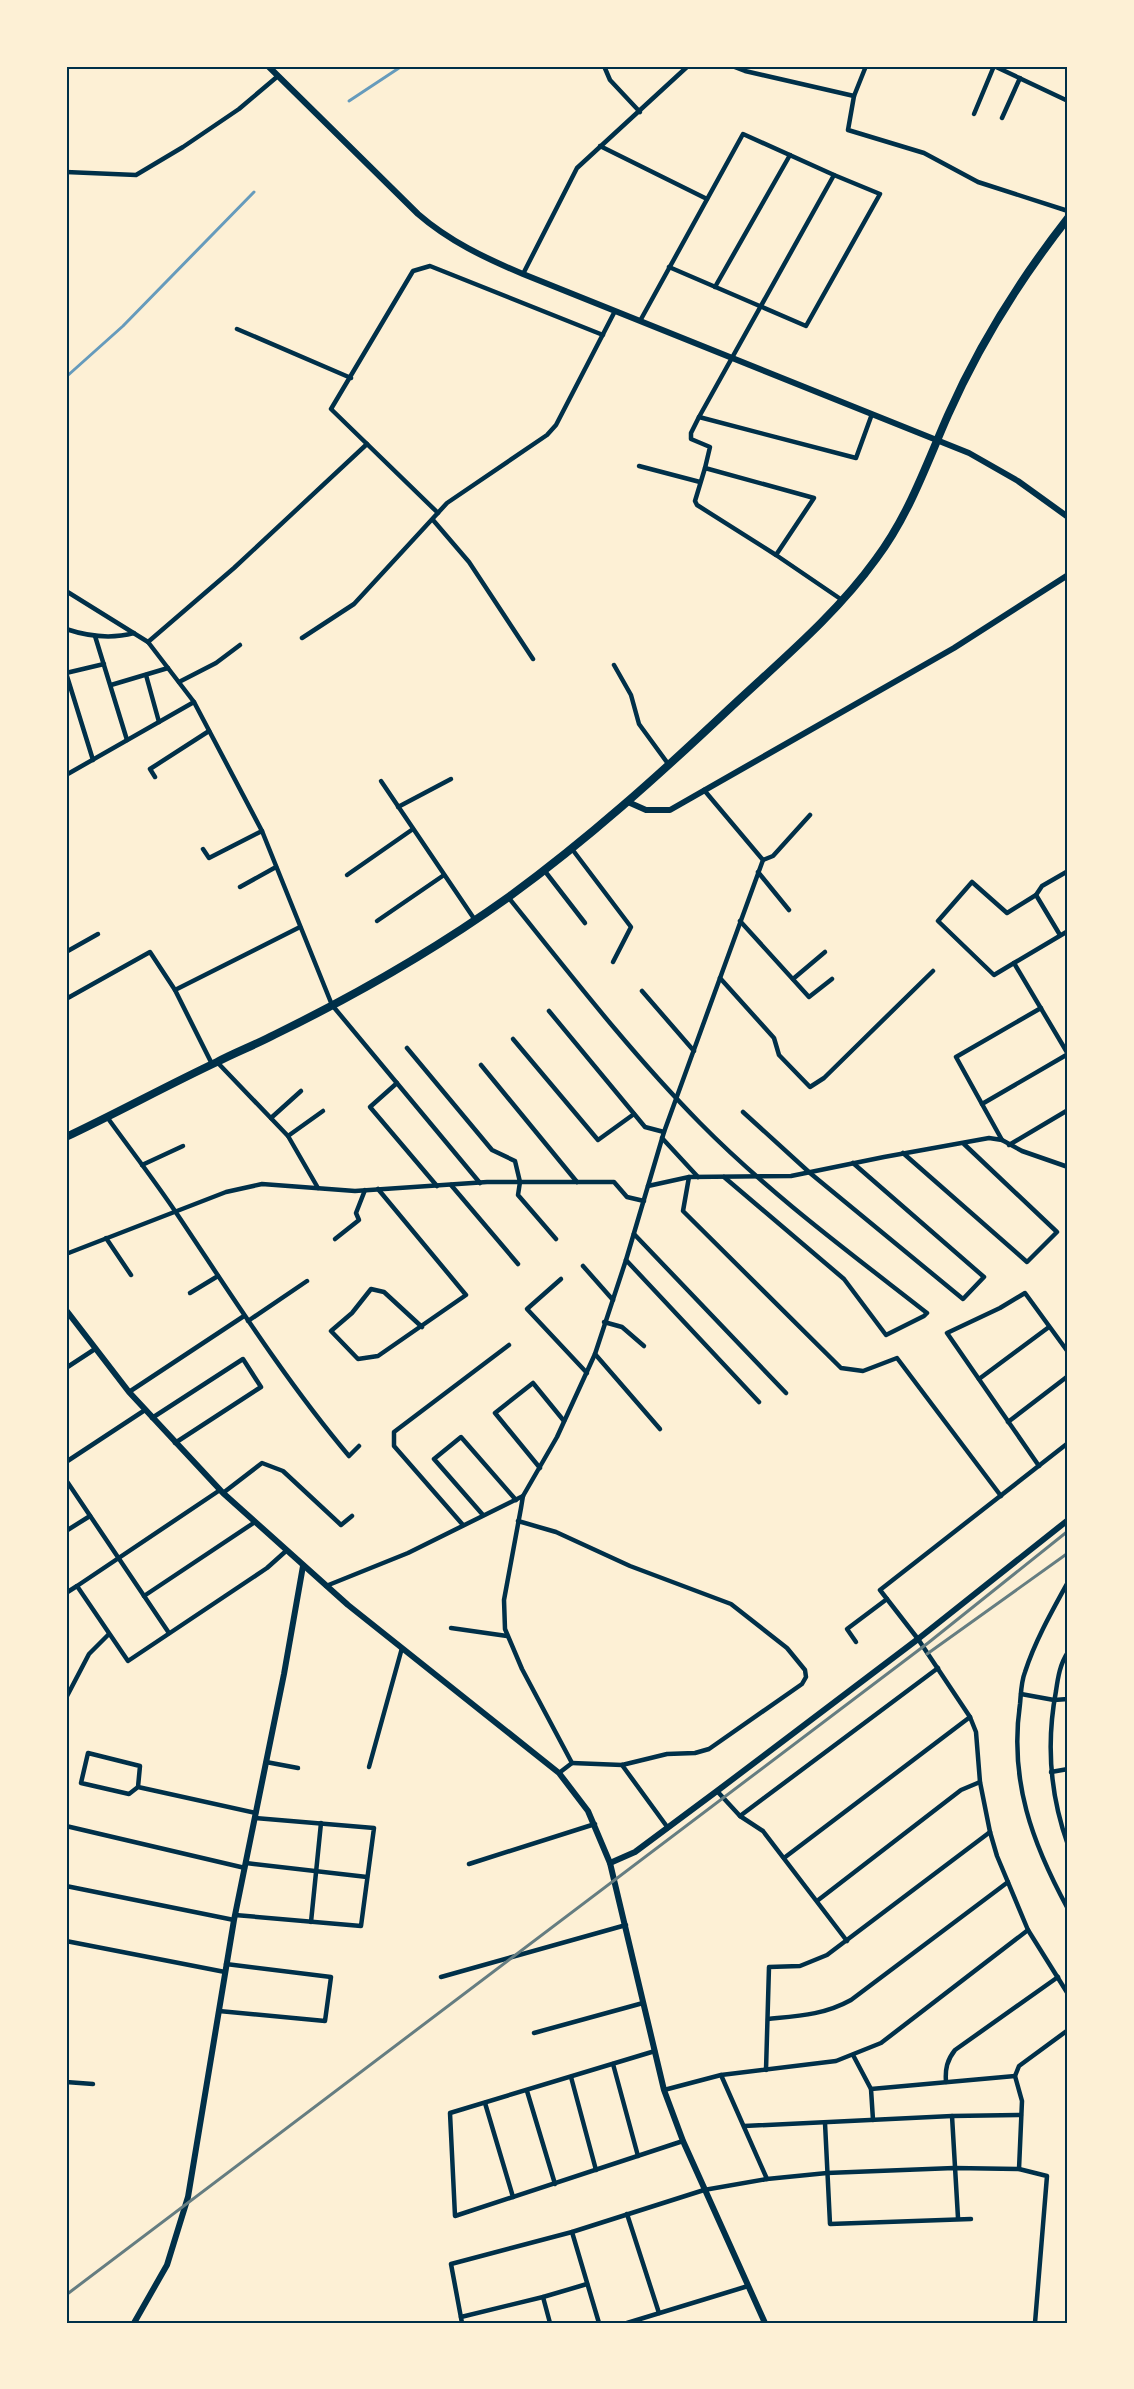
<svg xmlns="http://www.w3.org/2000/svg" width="1134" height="2389" viewBox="0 0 1134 2389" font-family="Roboto,sans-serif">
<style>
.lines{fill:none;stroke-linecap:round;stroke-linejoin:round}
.stream{stroke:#669bbc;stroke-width:3}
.minor{stroke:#003049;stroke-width:4.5}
.tertiary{stroke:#003049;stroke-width:6}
.trunk{stroke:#003049;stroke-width:8}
.rail{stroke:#657d81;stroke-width:3}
.neatline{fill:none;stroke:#003049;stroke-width:2}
</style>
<rect width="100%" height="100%" fill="#fdf0d5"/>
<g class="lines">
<g class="stream">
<path d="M 349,101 L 402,66"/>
<path d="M 66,377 L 123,326 L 254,192"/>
</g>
<g class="minor">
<path d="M 604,66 L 610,80 L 640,112"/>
<path d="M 732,66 L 745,71 L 854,96 L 866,66"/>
<path d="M 994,66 L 1068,101"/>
<path d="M 854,96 L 848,130 L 924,153 L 978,182 L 1068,211"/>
<path d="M 974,114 L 994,66"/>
<path d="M 1002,118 L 1020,78"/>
<path d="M 600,146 L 707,199"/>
<path d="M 66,172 L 136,175 L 183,147 L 239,109 L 278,76"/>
<path d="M 669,267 L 806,326 L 880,194 L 834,175"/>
<path d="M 523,274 L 577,168 L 688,66"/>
<path d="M 715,287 L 790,155"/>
<path d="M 640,321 L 743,134 L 834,175 L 699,417 L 856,458 L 872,414"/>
<path d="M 237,329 L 351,378"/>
<path d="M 699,417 L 691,433 L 691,439 L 710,447 L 705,468"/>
<path d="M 639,466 L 700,482"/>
<path d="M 705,468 L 814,498 L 776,555 L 697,505 L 695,501 Z"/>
<path d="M 438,513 L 331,409 L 413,271 L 430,266 L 603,335"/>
<path d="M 433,520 L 469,562 L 533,659"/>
<path d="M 776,555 L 842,600"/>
<path d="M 66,591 L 148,642 L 194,702 L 262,831 L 332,1005 L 480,1183"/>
<path d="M 66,629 C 87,636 112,639 134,633"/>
<path d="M 95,636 L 127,740"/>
<path d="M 302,638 L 354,604 L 447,503 L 547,435 L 556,425 L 615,311"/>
<path d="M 148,642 L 234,568 L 367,444"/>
<path d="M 614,665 L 631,695 L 639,724 L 669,765"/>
<path d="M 66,673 L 93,760"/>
<path d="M 66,673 L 104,664"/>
<path d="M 146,675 L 159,722"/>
<path d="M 179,682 L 216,663 L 240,645"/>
<path d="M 111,685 L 168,668"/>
<path d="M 66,775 L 194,702"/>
<path d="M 155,777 L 150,769 L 209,731"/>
<path d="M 381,781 L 475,920"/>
<path d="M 398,807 L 451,779"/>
<path d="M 203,849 L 209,858 L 262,831"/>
<path d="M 572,849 L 631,927 L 613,962"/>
<path d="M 763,860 L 773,856 L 810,815"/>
<path d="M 544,870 L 585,923"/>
<path d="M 758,872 L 789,910"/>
<path d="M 347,875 L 413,829"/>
<path d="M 240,887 L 276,867"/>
<path d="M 1036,895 L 1060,935"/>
<path d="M 508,897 C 570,974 630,1052 700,1123 C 769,1193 849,1252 927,1313 L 924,1316 L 886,1335 L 844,1279 L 724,1177"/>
<path d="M 377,921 L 444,875"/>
<path d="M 740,921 L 809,997 L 832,979"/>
<path d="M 66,952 L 98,934"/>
<path d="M 1014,963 L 1068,931"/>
<path d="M 720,978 L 774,1038 L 779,1055 L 810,1087 L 824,1078 L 933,971"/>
<path d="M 793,979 L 825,952"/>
<path d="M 175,990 L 300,927"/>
<path d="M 642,991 L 694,1051"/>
<path d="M 66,999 L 150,952 L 175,990 L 212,1064"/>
<path d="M 549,1011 L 645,1127 L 664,1132"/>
<path d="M 513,1039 L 598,1140 L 634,1114"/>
<path d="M 407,1048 L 492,1150 L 515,1161 L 520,1182 L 518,1195 L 556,1239"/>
<path d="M 1068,1054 L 1014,963 L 994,975 L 938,921 L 972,882 L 1007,913 L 1036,895 L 1042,886 L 1068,871"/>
<path d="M 217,1062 L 288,1136 L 318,1188"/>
<path d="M 481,1065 L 577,1182"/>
<path d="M 397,1083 L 370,1107 L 437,1186"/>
<path d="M 982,1104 L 956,1057 L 1041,1008"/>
<path d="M 743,1112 L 810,1173 L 963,1299 L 984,1277 L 853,1163"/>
<path d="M 107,1117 C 130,1149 155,1181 177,1214 C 232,1296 285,1380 349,1456 L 359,1446"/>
<path d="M 271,1118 L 301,1091"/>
<path d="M 288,1136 L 323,1111"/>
<path d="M 662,1138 L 698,1177"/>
<path d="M 1002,1140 L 982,1104 L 1068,1054"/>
<path d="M 1009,1145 L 1068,1110"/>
<path d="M 903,1153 L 1027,1262 L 1057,1232 L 964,1144"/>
<path d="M 142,1165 L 183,1146"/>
<path d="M 689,1177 L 683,1211 L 841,1368 L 863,1371 L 897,1358 L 1001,1496"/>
<path d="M 451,1185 L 518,1264"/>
<path d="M 648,1186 L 689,1177 L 791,1176 L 884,1157 L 989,1138 L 1002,1140 L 1022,1151 L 1068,1167"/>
<path d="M 378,1189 L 466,1295 L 378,1356 L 358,1359 L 331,1331 L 352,1313 L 371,1289 L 384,1292 L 422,1327"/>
<path d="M 634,1234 L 786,1393"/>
<path d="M 106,1238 L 131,1275"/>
<path d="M 335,1239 L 359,1220 L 356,1213 L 365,1190"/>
<path d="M 66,1254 L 226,1192 L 262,1184 L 355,1191 L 487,1182 L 614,1182 L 627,1197 L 644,1201"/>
<path d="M 626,1260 L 759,1402"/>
<path d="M 583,1266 L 613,1300"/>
<path d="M 561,1279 L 527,1309 L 587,1373"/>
<path d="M 190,1293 L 218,1276"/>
<path d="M 248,1321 L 307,1281"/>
<path d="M 604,1322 L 622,1327 L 644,1346"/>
<path d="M 595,1354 L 660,1429"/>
<path d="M 66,1368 L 95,1349"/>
<path d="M 979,1379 L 1049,1327"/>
<path d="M 129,1392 L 244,1316"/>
<path d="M 152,1418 L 243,1359 L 261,1387 L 175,1443"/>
<path d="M 1008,1422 L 1068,1376"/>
<path d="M 1068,1443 L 880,1590 L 918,1639 L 970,1717 L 976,1732 L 980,1782 L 990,1832 L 997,1856 L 1028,1930 L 1068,1994"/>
<path d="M 66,1462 L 145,1410"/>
<path d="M 1039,1466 L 947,1333 L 1000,1308 L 1025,1293 L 1068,1352"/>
<path d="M 540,1468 L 495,1413 L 533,1383 L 564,1421"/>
<path d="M 66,1480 L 169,1633"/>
<path d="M 223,1493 L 262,1463 L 283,1471 L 341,1525 L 352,1516"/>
<path d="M 483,1515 L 434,1459 L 461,1437 L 516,1500"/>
<path d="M 518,1521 L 556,1532 L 630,1566 L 731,1604 L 787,1648 L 805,1670 L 806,1677 L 802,1684 L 709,1749 L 695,1753 L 667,1754 L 622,1765 L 572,1763"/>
<path d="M 463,1525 L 394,1446 L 394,1432 L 509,1345"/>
<path d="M 66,1531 L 90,1516"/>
<path d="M 1068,1582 C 1052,1611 1035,1641 1025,1672 C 1021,1682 1021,1694 1020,1704 C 1009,1780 1032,1843 1068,1909"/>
<path d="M 77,1586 L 220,1490"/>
<path d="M 326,1586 L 408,1553 L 523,1496"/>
<path d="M 66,1593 L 77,1586 L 128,1661 L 267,1568 L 286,1551"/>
<path d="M 144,1596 L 255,1522"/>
<path d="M 451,1628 L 507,1636"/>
<path d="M 856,1642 L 847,1629 L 887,1599"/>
<path d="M 1068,1652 C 1060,1664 1058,1677 1056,1691 C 1046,1744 1050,1795 1068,1845"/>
<path d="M 1021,1694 L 1054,1700 L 1068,1699"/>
<path d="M 66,1698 L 89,1654 L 109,1634"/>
<path d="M 266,1762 L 298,1768"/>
<path d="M 622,1765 L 668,1828"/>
<path d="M 369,1767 L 402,1648"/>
<path d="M 1051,1772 L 1068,1769"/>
<path d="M 559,1773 L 572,1763 L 522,1669 L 505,1629 L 504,1600 L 521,1508 L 523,1496 L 557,1437 L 595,1354 L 626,1260 L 664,1132 L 763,860 L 704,790"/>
<path d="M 138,1787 L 140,1766 L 88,1753 L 81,1783 L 129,1794 L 138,1787 L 256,1813"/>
<path d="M 717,1791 L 740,1816 L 763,1831 L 847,1941"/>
<path d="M 740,1816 L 938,1668"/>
<path d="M 66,1826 L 245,1868"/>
<path d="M 784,1858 L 970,1717"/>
<path d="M 246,1863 L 367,1877"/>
<path d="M 469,1864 L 595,1824"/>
<path d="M 66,1886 L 234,1920"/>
<path d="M 817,1901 L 961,1790 L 980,1782"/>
<path d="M 235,1915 L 361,1926 L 374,1828 L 255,1818"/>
<path d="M 311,1922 L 321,1823"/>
<path d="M 66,1941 L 225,1972"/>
<path d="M 441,1977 L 626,1925"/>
<path d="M 219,2011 L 325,2021 L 331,1977 L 226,1964"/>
<path d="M 768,2019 C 798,2016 824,2015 851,2000 L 1008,1882"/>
<path d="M 534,2033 L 643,2003"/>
<path d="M 655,2051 L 450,2113 L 455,2216 L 683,2141"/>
<path d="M 853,2055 L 871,2089 L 873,2120"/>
<path d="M 613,2064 L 638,2156"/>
<path d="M 766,2070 L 769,1967 L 800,1966 L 827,1955 L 990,1832"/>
<path d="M 721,2075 L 767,2179"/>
<path d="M 571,2077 L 596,2170"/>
<path d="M 66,2082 L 93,2084"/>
<path d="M 946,2082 C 945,2069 947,2060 955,2050 L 1058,1977"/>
<path d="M 871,2089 L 1015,2076"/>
<path d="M 664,2090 L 721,2075 L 836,2061 L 881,2043 L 1028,1930"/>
<path d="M 527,2091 L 555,2184"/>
<path d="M 485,2103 L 513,2197"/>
<path d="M 952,2116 L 958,2218"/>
<path d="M 825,2123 L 830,2224 L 971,2219"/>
<path d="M 744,2126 L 952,2116 L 1021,2115"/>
<path d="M 1019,2169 L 1022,2101 L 1015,2076 L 1019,2066 L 1068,2030"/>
<path d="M 627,2214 L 659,2313"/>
<path d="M 572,2232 L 599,2323"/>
<path d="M 543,2297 L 550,2323"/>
<path d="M 461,2317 L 543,2297 L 587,2284"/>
<path d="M 462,2323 L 451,2264 L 572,2232 L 704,2190 L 767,2179 L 827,2173 L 954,2168 L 1019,2169 L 1047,2176 L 1035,2323"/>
<path d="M 627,2323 L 748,2286"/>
</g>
<g class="tertiary">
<path d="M 268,66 L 418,214 C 449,241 485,258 523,274 L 969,453 L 1018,481 L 1068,517"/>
<path d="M 628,802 L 646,810 L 670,810 L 954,648 L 1068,575"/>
<path d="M 66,1310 L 129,1392 L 223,1493 L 348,1605 L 559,1773 L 588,1811 L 610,1863 L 664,2090 L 683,2141 L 765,2323"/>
<path d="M 610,1863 L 635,1852 L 717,1791 L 918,1639 L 1068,1520"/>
<path d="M 134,2323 L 167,2265 L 188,2197 L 234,1920 L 284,1674 L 303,1566"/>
</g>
<path class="trunk" d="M 66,1137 C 117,1113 166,1086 217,1062 C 236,1052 255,1045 274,1035 C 356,995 436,949 510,896 C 588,839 659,775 729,709 C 779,662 835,616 876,559 C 909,515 926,465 948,415 C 979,345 1021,278 1068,218"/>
<g class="rail">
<path d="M 927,1654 L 1068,1553"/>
<path d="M 66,2295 L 928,1643 L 1068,1531"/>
</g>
</g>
<rect width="1134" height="2389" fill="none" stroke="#fdf0d5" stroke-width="135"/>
<rect x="68" y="68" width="998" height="2254" class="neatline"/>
</svg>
